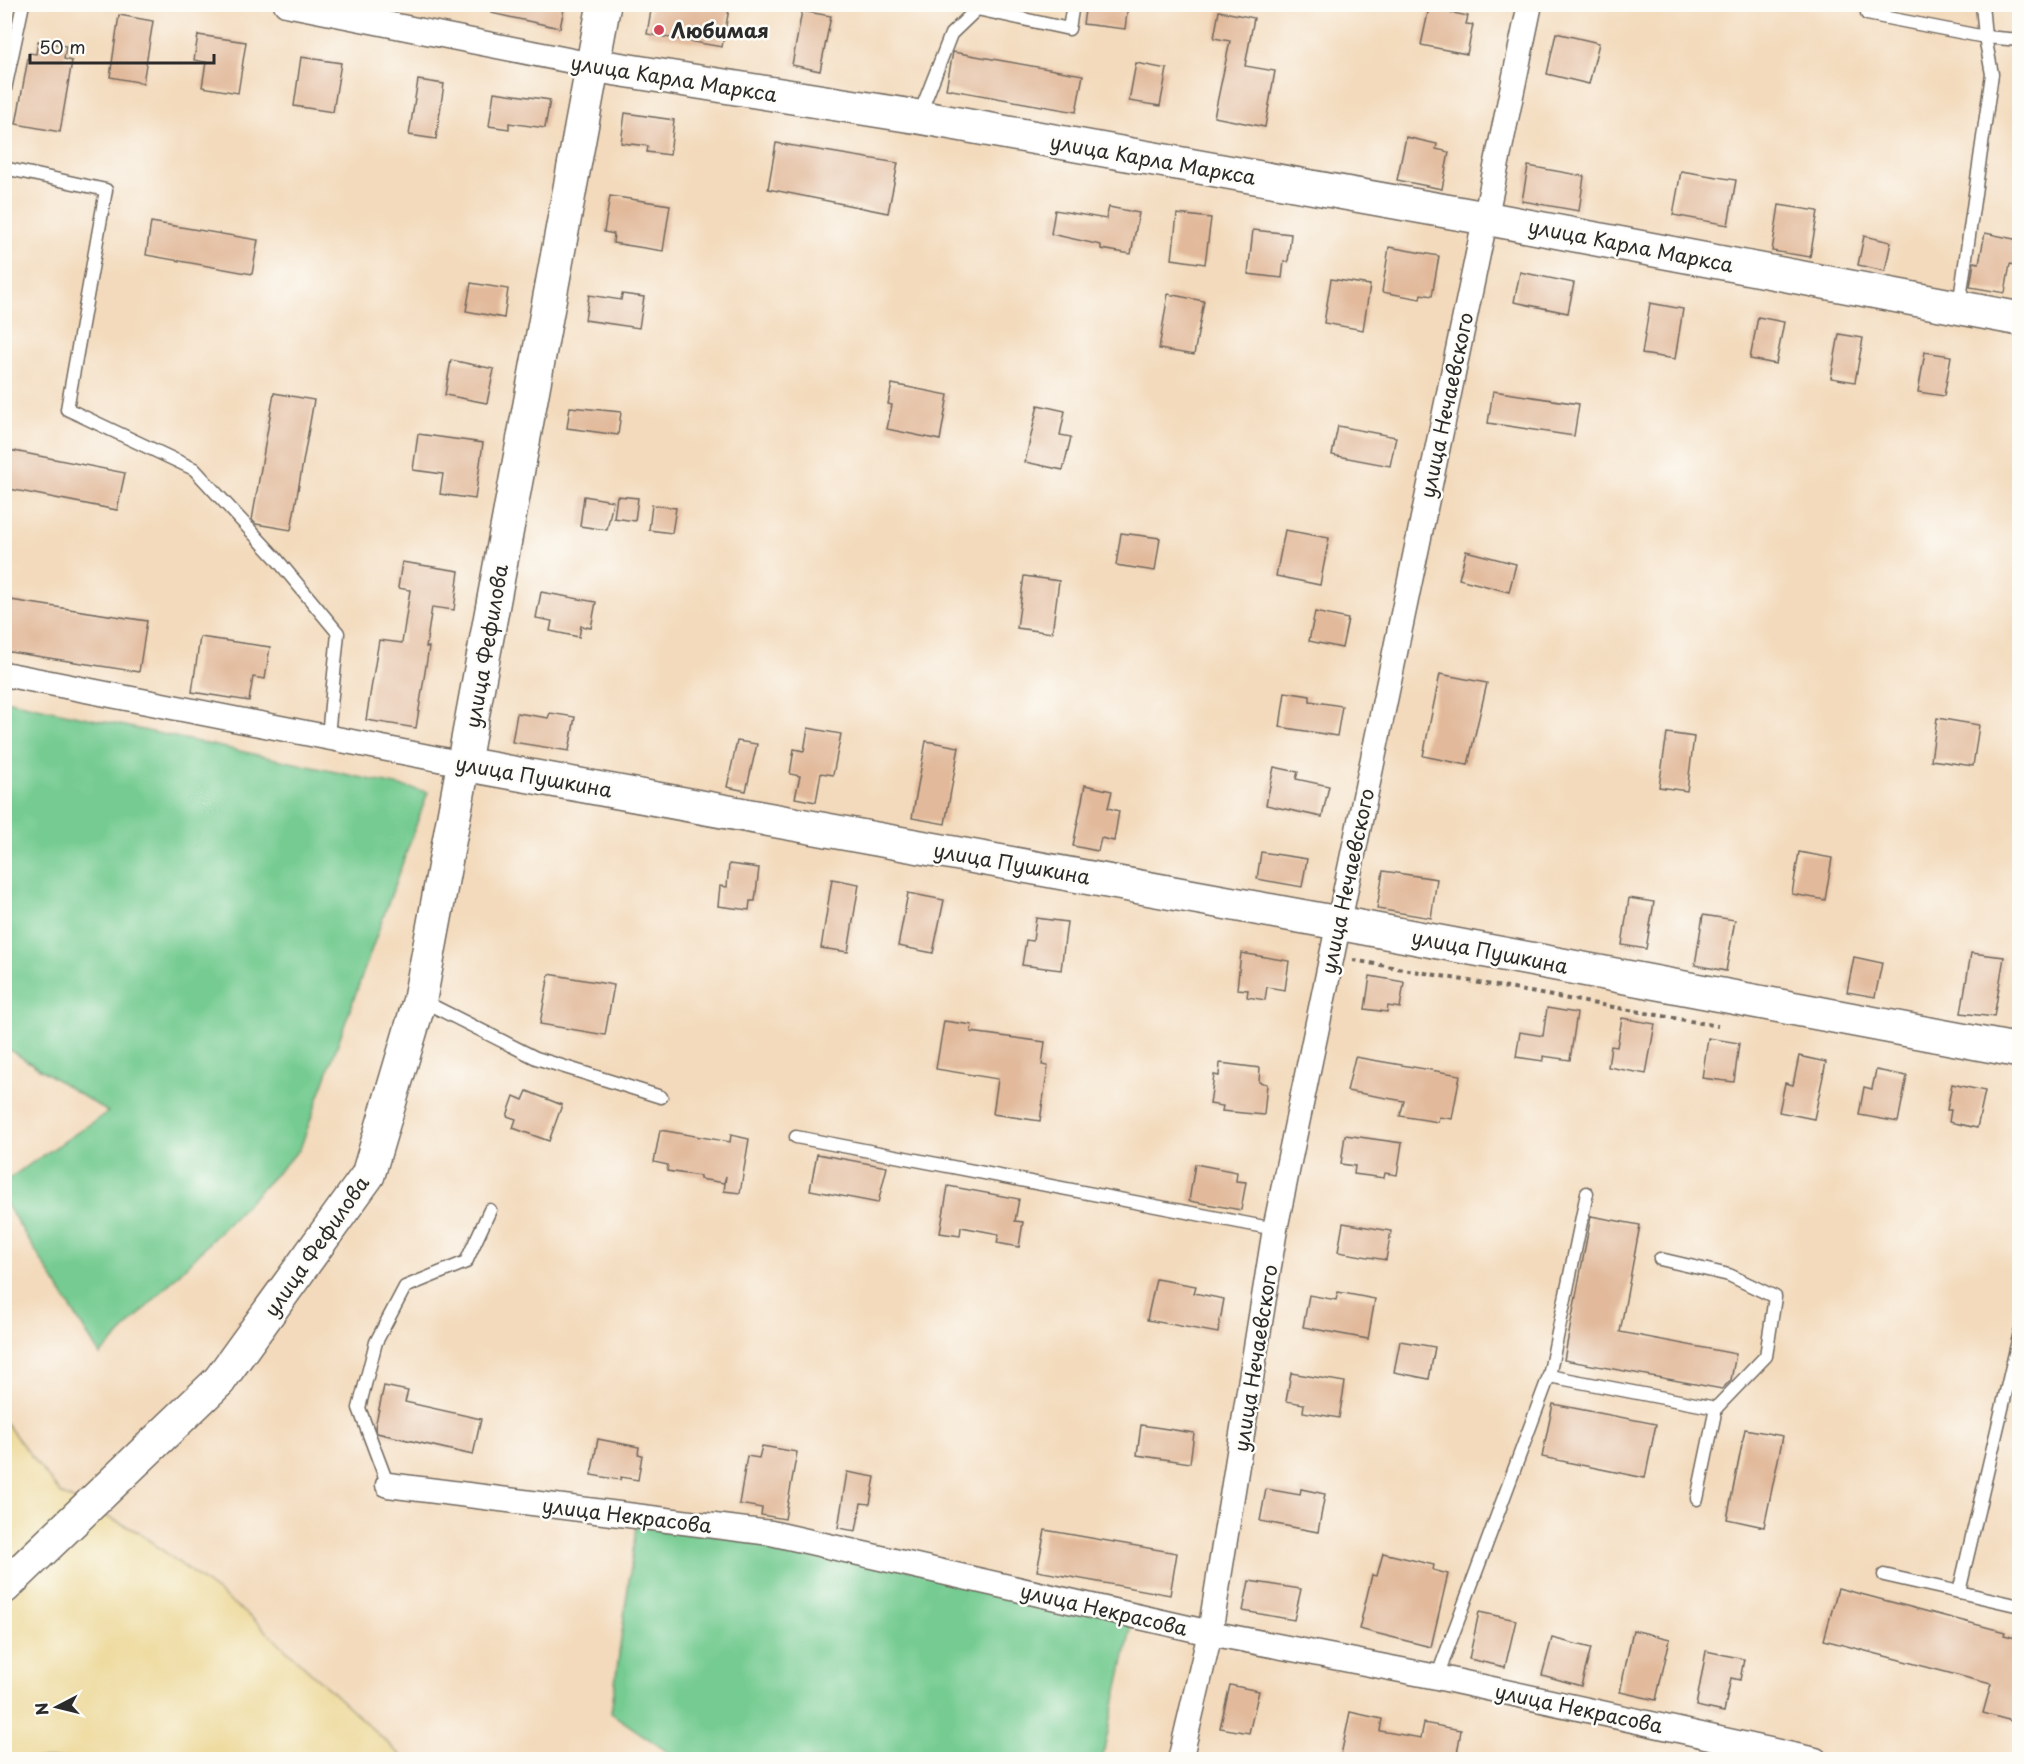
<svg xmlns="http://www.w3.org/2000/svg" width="2024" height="1764" viewBox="0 0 2024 1764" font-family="'Playpen Sans',sans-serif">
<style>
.green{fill:#74cb91;stroke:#507b5e;stroke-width:1.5}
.sand{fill:#eeda9e;stroke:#8c8264;stroke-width:1.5}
.building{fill:#e2ba9b}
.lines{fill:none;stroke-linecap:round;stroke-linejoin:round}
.service-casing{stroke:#71685e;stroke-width:15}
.minor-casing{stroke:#71685e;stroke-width:27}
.secondary-casing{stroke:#71685e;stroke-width:36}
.trunk-casing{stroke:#71685e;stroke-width:36}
.path{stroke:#71685e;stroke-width:4;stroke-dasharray:4.5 4.5;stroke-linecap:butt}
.service{stroke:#fff;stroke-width:12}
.minor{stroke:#fff;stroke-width:24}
.secondary{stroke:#fff;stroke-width:33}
.trunk{stroke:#fff;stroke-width:33}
.poi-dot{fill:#d1495b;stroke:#fdfcf7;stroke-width:2}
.labels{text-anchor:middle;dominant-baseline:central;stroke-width:5;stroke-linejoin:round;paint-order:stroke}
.poi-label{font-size:20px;font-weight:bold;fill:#2b2b2b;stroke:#fdfcf7;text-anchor:start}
.street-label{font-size:20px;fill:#2b2b2b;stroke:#fdfcf7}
</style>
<rect width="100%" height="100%" fill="#fdfcf7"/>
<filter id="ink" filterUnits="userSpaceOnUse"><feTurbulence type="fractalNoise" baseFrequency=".0167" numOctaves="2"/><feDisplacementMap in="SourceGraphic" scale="12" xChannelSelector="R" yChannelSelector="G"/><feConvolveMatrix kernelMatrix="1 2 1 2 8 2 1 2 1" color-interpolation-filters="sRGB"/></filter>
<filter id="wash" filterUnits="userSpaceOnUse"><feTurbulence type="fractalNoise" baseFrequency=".008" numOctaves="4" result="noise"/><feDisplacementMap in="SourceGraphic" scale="24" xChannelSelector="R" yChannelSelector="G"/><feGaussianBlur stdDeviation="1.35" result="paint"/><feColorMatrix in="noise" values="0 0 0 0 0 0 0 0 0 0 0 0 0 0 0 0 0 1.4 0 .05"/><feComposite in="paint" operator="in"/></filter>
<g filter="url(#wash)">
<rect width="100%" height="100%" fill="#f3dabc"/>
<g class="green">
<path d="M 5,700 L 428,792 L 300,1149 L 100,1355 L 5,1202 L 5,1181 L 108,1112 L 5,1047 Z"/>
<path d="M 637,1521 L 1075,1599 L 1132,1624 L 1102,1759 L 678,1759 L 611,1713 Z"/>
</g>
<path class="sand" d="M 4,1421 L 61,1494 L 138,1532 L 252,1618 L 405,1759 L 12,1759 L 4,1745 Z"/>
<g id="blocks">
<g class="building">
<path d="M 492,4 L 565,4 L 560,28 L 491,13 Z"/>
<path d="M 652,4 L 730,4 L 722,47 L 647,34 Z"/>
<path d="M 1086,4 L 1128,4 L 1125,29 L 1083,24 Z"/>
<path d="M 1429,8 L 1468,16 L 1466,24 L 1473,25 L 1467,54 L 1421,45 Z"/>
<path d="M 802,11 L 831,16 L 820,71 L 792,65 Z"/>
<path d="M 1219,11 L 1254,18 L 1245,66 L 1275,71 L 1265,127 L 1214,117 L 1230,41 L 1214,38 Z"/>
<path d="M 119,15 L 153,21 L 143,83 L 110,77 Z"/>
<path d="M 1556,33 L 1599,43 L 1589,84 L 1547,74 Z"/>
<path d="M 198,35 L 246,42 L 238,93 L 202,87 L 206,62 L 194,60 Z"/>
<path d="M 38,41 L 66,46 L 64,59 L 72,61 L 60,132 L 16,124 L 29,53 L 36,54 Z"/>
<path d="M 953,52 L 1083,75 L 1076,112 L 946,89 Z"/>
<path d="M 301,57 L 341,63 L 333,112 L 294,106 Z"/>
<path d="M 1136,63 L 1167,69 L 1160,106 L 1129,101 Z"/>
<path d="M 418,80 L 444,84 L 436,139 L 409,135 Z"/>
<path d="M 494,92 L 550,100 L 545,128 L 509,123 L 509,129 L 489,126 Z"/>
<path d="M 625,113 L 674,120 L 670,155 L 647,152 L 648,146 L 621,143 Z"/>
<path d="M 1406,137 L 1437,144 L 1436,149 L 1449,152 L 1442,189 L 1397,180 Z"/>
<path d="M 776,143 L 898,163 L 888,213 L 768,189 Z"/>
<path d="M 1528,166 L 1584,176 L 1579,211 L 1522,201 Z"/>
<path d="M 1681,171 L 1736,180 L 1728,225 L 1673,215 Z"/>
<path d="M 610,196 L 670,205 L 663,251 L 613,243 L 614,234 L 604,232 Z"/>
<path d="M 1779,205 L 1818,211 L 1810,257 L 1772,251 Z"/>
<path d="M 1109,207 L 1139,213 L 1131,254 L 1101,249 L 1101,245 L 1051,234 L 1055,210 L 1106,219 Z"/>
<path d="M 1177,214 L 1211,218 L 1205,264 L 1172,259 Z"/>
<path d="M 151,222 L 258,240 L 252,274 L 146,255 Z"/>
<path d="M 1253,230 L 1291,234 L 1288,262 L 1284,261 L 1282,278 L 1248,274 Z"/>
<path d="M 1985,233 L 2019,240 L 2015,265 L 2010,264 L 2005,293 L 1970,287 L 1974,262 L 1979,263 Z"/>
<path d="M 1864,236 L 1891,242 L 1885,271 L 1858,265 Z"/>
<path d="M 1389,247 L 1439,256 L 1432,296 L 1421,294 L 1420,299 L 1382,292 Z"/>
<path d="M 1520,272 L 1574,283 L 1568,313 L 1514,302 Z"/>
<path d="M 1331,279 L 1370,285 L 1363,330 L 1324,323 Z"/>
<path d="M 471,283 L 508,289 L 504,318 L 466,311 Z"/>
<path d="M 622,294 L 644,297 L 639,328 L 585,320 L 589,295 L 621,300 Z"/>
<path d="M 1168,294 L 1204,301 L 1194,355 L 1159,349 Z"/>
<path d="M 1650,303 L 1683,309 L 1675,359 L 1642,354 Z"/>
<path d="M 1758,317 L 1784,322 L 1776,364 L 1750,359 Z"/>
<path d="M 1839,334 L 1863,338 L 1855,382 L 1831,378 Z"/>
<path d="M 1925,352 L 1951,356 L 1944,396 L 1918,392 Z"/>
<path d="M 451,360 L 494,369 L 487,403 L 445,395 Z"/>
<path d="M 892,384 L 948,395 L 940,440 L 887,429 L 892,405 L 888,404 Z"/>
<path d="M 1493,391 L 1579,404 L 1574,436 L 1488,423 Z"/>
<path d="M 274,393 L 314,400 L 291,530 L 256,524 L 252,520 Z"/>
<path d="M 1038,405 L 1065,411 L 1060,435 L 1071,437 L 1063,470 L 1025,462 Z"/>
<path d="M 570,407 L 621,412 L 618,435 L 567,428 Z"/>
<path d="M 1338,426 L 1396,437 L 1390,466 L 1332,455 Z"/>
<path d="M 418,434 L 483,443 L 475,499 L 440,494 L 443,474 L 413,470 Z"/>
<path d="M 4,449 L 125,473 L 117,510 L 4,488 Z"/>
<path d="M 584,496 L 613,501 L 607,530 L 580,526 Z"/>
<path d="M 617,496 L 638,498 L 635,521 L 614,518 Z"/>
<path d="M 652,505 L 676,508 L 672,533 L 649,530 Z"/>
<path d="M 1285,530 L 1329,538 L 1320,585 L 1276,576 Z"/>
<path d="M 1121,533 L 1160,538 L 1155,571 L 1116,565 Z"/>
<path d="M 1466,551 L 1516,564 L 1509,592 L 1459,579 Z"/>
<path d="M 402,562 L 459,571 L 454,610 L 432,607 L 426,647 L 429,647 L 416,728 L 366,720 L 379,640 L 402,643 L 410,590 L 398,588 Z"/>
<path d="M 1024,576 L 1059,581 L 1052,633 L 1017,628 Z"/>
<path d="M 541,592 L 596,602 L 591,628 L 581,626 L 579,637 L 550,631 L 552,621 L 536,618 Z"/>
<path d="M 4,599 L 147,621 L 139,672 L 4,651 Z"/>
<path d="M 1315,612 L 1348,619 L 1342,648 L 1309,641 Z"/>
<path d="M 200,637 L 270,647 L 265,679 L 253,677 L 249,701 L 192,692 Z"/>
<path d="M 1440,674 L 1487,683 L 1468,765 L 1423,756 Z"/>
<path d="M 1285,692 L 1310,696 L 1310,701 L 1342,706 L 1337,736 L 1280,727 Z"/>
<path d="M 517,713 L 548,718 L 550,713 L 575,717 L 569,751 L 512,742 Z"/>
<path d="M 1937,718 L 1979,725 L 1973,766 L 1931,760 Z"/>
<path d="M 808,728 L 841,734 L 833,775 L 821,773 L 816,802 L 795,798 L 800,776 L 790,774 L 794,749 L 804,751 Z"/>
<path d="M 1667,733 L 1694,737 L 1687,791 L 1659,787 Z"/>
<path d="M 737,741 L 757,744 L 746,791 L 727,787 Z"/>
<path d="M 926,741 L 959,747 L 945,824 L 912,818 Z"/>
<path d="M 1274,767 L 1298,772 L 1296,779 L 1329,786 L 1322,817 L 1266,805 Z"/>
<path d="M 1085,785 L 1112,791 L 1108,808 L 1119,811 L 1114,841 L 1101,838 L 1098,851 L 1073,846 Z"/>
<path d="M 1261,852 L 1307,859 L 1302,887 L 1257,879 Z"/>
<path d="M 1799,852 L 1832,858 L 1825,900 L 1792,894 Z"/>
<path d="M 729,864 L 759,868 L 755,901 L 750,901 L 749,910 L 718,906 L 720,886 L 727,887 Z"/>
<path d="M 1383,871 L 1437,879 L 1431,918 L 1377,909 Z"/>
<path d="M 832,879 L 859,884 L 848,952 L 821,948 Z"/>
<path d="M 908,893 L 944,900 L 933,953 L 898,946 Z"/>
<path d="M 1629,898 L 1654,902 L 1646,949 L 1622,945 Z"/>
<path d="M 1703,915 L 1735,920 L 1726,971 L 1695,965 Z"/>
<path d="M 1036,918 L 1067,922 L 1061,970 L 1022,965 L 1026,940 L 1033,941 Z"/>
<path d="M 1241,953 L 1289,961 L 1285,990 L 1267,987 L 1265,1000 L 1247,997 L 1248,990 L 1237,989 Z"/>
<path d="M 1971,953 L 2004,957 L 1994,1017 L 1961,1013 Z"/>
<path d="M 1854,957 L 1882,963 L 1875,997 L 1847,992 Z"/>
<path d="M 549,974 L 614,985 L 605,1035 L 540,1024 Z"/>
<path d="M 1370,976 L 1404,982 L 1400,1008 L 1388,1006 L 1387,1012 L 1365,1009 Z"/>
<path d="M 1547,1008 L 1577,1013 L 1570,1060 L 1543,1056 L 1543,1061 L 1516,1057 L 1520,1032 L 1543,1036 Z"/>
<path d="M 1622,1018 L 1655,1024 L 1646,1074 L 1608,1067 L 1611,1046 L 1617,1047 Z"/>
<path d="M 944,1021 L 972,1025 L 971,1032 L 1045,1042 L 1042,1065 L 1048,1066 L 1040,1121 L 993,1114 L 998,1079 L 936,1069 Z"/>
<path d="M 1708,1038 L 1739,1043 L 1734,1082 L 1702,1078 Z"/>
<path d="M 1799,1056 L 1826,1062 L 1814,1119 L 1779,1112 L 1785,1083 L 1793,1085 Z"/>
<path d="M 1355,1057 L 1460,1075 L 1452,1119 L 1439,1117 L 1438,1122 L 1400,1116 L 1404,1101 L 1347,1091 Z"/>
<path d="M 1220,1063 L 1260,1068 L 1259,1082 L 1267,1084 L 1264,1115 L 1222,1111 L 1223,1106 L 1210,1104 L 1214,1075 L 1219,1076 Z"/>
<path d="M 1876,1070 L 1907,1076 L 1898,1122 L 1859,1115 L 1864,1087 L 1872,1089 Z"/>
<path d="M 1952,1084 L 1985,1091 L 1977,1128 L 1949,1122 L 1951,1110 L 1947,1110 Z"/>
<path d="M 527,1091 L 562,1105 L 549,1141 L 513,1128 L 516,1119 L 507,1116 L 514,1096 L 523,1100 Z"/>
<path d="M 660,1130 L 730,1142 L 731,1135 L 749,1139 L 740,1193 L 724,1191 L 726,1176 L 724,1183 L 700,1179 L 700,1176 L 667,1171 L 668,1165 L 654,1162 Z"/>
<path d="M 1345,1135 L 1402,1143 L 1397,1175 L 1385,1173 L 1384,1178 L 1354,1174 L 1355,1166 L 1341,1164 Z"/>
<path d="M 817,1154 L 887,1167 L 878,1203 L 810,1190 Z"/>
<path d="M 1195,1164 L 1237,1172 L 1236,1181 L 1246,1182 L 1241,1210 L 1189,1201 Z"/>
<path d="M 948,1186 L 1019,1199 L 1015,1221 L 1023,1222 L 1019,1247 L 997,1243 L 999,1234 L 961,1227 L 960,1236 L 940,1233 Z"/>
<path d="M 1591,1216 L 1640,1225 L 1620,1332 L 1736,1354 L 1731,1380 L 1722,1389 L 1564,1360 Z"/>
<path d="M 1343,1223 L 1391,1231 L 1386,1260 L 1338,1252 Z"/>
<path d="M 1156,1279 L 1196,1286 L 1194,1293 L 1224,1299 L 1218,1333 L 1147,1320 Z"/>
<path d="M 1338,1292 L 1375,1299 L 1368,1339 L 1303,1327 L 1309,1295 L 1336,1300 Z"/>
<path d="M 1400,1341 L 1435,1347 L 1429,1379 L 1394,1372 Z"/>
<path d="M 1291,1373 L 1345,1382 L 1339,1418 L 1303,1412 L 1304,1404 L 1286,1401 Z"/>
<path d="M 384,1386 L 408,1391 L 405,1402 L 481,1419 L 473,1455 L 377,1433 L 375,1427 Z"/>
<path d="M 1553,1404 L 1656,1424 L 1645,1478 L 1542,1457 Z"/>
<path d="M 1141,1425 L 1194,1433 L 1190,1463 L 1137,1455 Z"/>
<path d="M 1745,1429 L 1783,1436 L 1764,1527 L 1727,1519 Z"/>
<path d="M 598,1439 L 639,1447 L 638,1454 L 642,1455 L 638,1480 L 621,1477 L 620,1480 L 591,1475 Z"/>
<path d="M 762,1446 L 797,1452 L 785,1519 L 761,1515 L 762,1508 L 739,1504 L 747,1456 L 759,1458 Z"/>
<path d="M 847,1472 L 875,1477 L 870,1504 L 861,1503 L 856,1531 L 838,1528 Z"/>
<path d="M 1266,1489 L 1300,1495 L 1301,1489 L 1325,1494 L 1318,1532 L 1260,1521 Z"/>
<path d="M 1045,1530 L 1177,1553 L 1170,1595 L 1037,1571 Z"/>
<path d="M 1383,1553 L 1434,1565 L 1433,1570 L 1448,1574 L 1431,1647 L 1359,1629 L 1372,1575 L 1377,1576 Z"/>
<path d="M 1249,1581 L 1301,1589 L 1294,1620 L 1243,1611 Z"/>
<path d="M 1838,1588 L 2005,1632 L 2004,1635 L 2019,1639 L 2019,1723 L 1983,1713 L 1991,1684 L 1824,1640 Z"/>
<path d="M 1479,1612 L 1516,1620 L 1505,1667 L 1469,1659 Z"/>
<path d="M 1633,1630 L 1670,1639 L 1656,1700 L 1620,1692 Z"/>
<path d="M 1552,1638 L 1591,1648 L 1581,1686 L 1542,1675 Z"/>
<path d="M 1706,1651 L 1744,1659 L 1740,1680 L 1731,1678 L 1724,1712 L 1696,1706 Z"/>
<path d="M 1230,1685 L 1259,1691 L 1249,1733 L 1220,1728 Z"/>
<path d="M 1350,1712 L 1382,1719 L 1380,1731 L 1421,1738 L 1424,1723 L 1461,1730 L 1456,1760 L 1340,1760 Z"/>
</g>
</g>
</g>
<g filter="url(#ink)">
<use href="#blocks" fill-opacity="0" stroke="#71685e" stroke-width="1.5"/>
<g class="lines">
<g class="service-casing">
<g id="service">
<path d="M 977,9 L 1069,29 L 1073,4"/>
<path d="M 1867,14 L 1985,37 L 2020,40"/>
<path d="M 4,94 L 23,4"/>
<path d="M 919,116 L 951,34 L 977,9 L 977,4"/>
<path d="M 4,168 L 106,190 L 67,409 L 194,469 L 275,557 L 338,633 L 328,736"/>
<path d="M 1959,306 L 1992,74 L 1985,37 L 1982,4"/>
<path d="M 421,1000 L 536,1058 L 661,1097"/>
<path d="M 796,1137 L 1275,1229"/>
<path d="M 1660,1259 L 1729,1275 L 1775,1297 L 1766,1356 L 1716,1408"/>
<path d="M 2020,1332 L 1959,1592 L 2020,1606"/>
<path d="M 1549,1376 L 1716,1408 L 1697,1499"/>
<path d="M 388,1485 L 359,1408 L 376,1342 L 405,1287 L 466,1262 L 490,1210"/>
<path d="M 1884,1575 L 1959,1592"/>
<path d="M 1437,1677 L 1549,1376 L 1587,1193"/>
</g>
</g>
<g class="minor-casing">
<g id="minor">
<path d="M 286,4 L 592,65"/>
<path d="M 4,674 L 464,764"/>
<path d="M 388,1485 L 771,1533 L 1210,1633 L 1437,1677 L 1815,1760"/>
<path d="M 1180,1760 L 1210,1633 L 1275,1229 L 1530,4"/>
</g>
</g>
<g class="secondary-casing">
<g id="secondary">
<path d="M 592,65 L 919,117 L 1485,218 L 2020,319"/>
<path d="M 464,764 L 1338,923 L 2020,1051"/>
<path d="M 219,1381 L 368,1175 L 420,999 L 604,4"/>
</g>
</g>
<g class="trunk-casing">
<path id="trunk" d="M 4,1587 L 219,1381"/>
</g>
<path class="path" d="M 1353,960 L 1718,1026"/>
<use href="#service" class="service"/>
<use href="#minor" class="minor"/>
<use href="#secondary" class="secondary"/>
<use href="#trunk" class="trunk"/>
</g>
</g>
<circle class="poi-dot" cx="659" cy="30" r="6"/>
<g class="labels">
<g class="poi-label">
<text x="671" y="30">Любимая</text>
</g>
<g class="street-label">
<text transform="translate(674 78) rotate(9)">улица Карла Маркса</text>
<text transform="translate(1153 159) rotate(10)">улица Карла Маркса</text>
<text transform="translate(1631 245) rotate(11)">улица Карла Маркса</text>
<text transform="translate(1446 405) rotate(-78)">улица Нечаевского</text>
<text transform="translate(486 646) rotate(-80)">улица Фефилова</text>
<text transform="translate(534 776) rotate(10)">улица Пушкина</text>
<text transform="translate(1012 863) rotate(10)">улица Пушкина</text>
<text transform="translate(1347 881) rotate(-78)">улица Нечаевского</text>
<text transform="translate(1490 951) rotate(11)">улица Пушкина</text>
<text transform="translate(316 1246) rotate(-55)">улица Фефилова</text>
<text transform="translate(1255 1358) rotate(-81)">улица Нечаевского</text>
<text transform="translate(627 1515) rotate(7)">улица Некрасова</text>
<text transform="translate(1104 1609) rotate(13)">улица Некрасова</text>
<text transform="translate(1579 1708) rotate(12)">улица Некрасова</text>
</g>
</g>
<rect width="2024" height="1764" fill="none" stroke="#fdfcf7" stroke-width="24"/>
<g transform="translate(57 1707) rotate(263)" stroke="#fdfcf7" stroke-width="4.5" paint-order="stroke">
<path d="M0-4.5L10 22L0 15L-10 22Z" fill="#2b2b2b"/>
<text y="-9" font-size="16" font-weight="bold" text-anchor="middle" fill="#2b2b2b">N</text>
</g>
<path d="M30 54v9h184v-9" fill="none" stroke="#2b2b2b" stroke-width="3"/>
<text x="39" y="54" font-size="18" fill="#2b2b2b" stroke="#fdfcf7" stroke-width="4.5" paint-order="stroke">50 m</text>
</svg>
